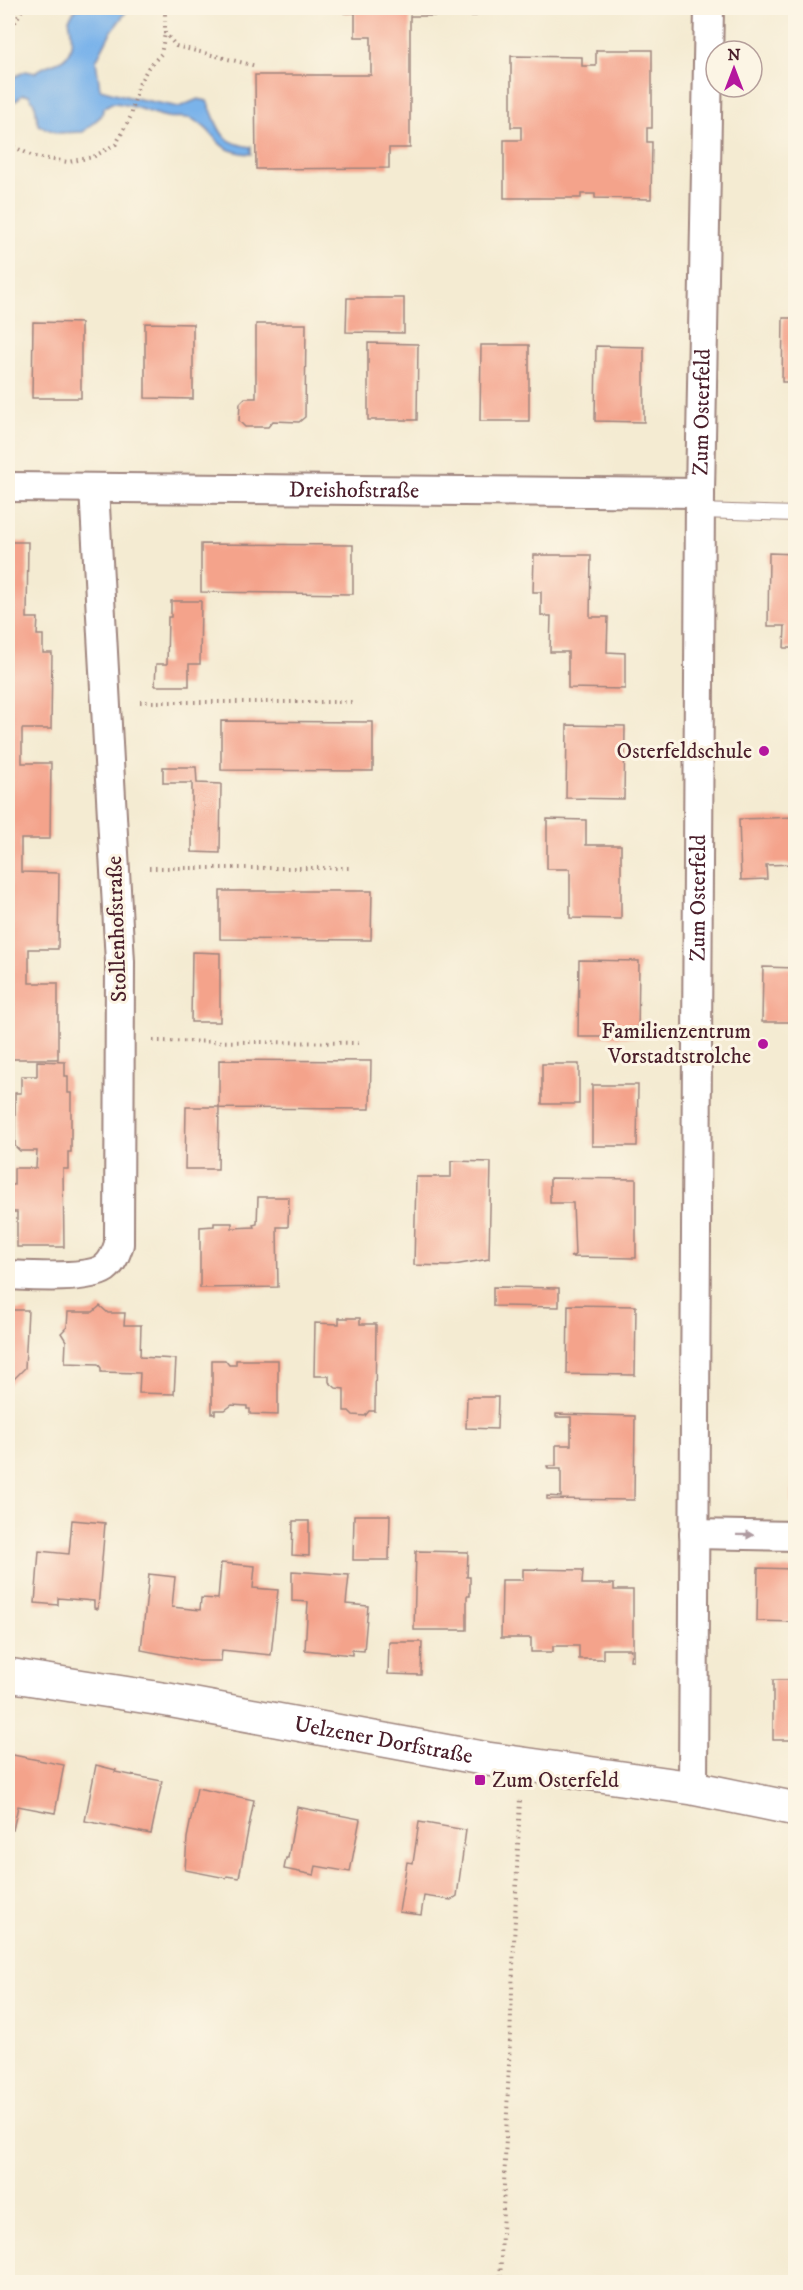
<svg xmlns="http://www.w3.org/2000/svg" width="803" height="2290" viewBox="0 0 803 2290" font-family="'IM FELL DW Pica',serif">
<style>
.water{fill:#7ab3ea;stroke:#62698a;stroke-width:1.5}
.building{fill:#f4a38b}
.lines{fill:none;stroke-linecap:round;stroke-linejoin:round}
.lane-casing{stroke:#9f857e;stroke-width:16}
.street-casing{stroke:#9f857e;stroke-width:32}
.secondary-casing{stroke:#9f857e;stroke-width:36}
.path{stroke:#9f857e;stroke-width:4;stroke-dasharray:1.5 4.5;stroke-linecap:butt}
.lane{stroke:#fff;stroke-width:14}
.street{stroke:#fff;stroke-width:28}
.secondary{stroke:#fff;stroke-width:33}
.oneway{fill:#ae9aa0}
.poi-dot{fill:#b5179e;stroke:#fcf5e5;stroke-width:2}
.labels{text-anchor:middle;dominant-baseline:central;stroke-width:6;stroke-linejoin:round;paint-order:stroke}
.street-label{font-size:22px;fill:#4a1f2b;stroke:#fcf5e5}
.poi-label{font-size:22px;fill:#4a1f2b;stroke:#fcf5e5;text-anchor:end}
</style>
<rect width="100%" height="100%" fill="#fcf5e5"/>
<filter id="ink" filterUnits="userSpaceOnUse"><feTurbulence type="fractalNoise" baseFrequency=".0167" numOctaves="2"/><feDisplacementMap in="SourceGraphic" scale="12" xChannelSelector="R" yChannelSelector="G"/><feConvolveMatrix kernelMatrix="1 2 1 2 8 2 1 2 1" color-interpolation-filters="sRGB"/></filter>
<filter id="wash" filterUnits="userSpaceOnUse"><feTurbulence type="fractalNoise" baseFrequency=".008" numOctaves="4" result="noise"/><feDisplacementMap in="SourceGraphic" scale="24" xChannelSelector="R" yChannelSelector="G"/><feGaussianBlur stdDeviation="1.35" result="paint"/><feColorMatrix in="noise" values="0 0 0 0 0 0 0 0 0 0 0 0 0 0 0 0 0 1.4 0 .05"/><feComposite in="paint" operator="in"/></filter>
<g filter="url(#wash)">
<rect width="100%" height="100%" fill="#f4ebd2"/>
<path class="water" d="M 80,8 L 129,8 L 111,32 L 96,61 L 100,89 L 129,97 L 179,107 L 198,99 L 207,101 C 220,127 216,142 251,147 L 251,154 C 210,151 221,134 194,120 C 185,115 176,119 167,117 C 153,114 125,102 112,103 C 109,104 107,106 104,108 L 101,116 L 83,132 L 57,133 L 38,125 L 35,105 L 29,95 L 22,95 L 16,101 L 11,99 L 10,89 L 14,77 L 26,71 L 35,73 C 41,67 49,65 57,62 C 76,56 72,34 69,19 L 75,10 Z"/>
<g id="blocks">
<g class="building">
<path d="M 344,8 L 476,8 L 476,16 L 410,16 L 410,148 L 389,148 L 389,168 L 256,169 L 255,75 L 371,75 L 371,37 L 355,37 L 355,13 L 344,13 Z"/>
<path d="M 596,50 L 652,50 L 652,128 L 647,128 L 647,142 L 652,142 L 651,199 L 595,198 L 595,194 L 581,194 L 581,198 L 504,198 L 504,140 L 521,140 L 521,127 L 511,127 L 511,56 L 582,57 L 582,66 L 596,66 Z"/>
<path d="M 347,298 L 404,298 L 404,333 L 346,332 Z"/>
<path d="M 783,318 L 796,318 L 796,382 L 782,382 Z"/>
<path d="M 33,322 L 81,323 L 81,398 L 32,398 Z"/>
<path d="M 145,323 L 193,324 L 193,399 L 145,398 Z"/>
<path d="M 256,324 L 306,324 L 305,417 L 299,422 L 273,421 L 268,427 L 245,427 L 239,421 L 240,403 L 245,398 L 256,398 Z"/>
<path d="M 368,343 L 418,344 L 417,420 L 368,420 Z"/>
<path d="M 481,345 L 529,345 L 529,421 L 480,421 Z"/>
<path d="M 596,346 L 644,347 L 644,422 L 595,421 Z"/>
<path d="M 8,542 L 28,542 L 27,618 L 38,618 L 37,635 L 43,635 L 43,653 L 52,653 L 51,729 L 22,729 L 22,763 L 51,763 L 50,839 L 21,839 L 21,872 L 59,873 L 58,949 L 29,949 L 29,983 L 58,983 L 58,1059 L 9,1059 L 8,910 L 10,910 L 10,873 L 8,873 Z"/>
<path d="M 201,544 L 353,545 L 353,594 L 201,592 Z"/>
<path d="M 769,553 L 796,554 L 796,648 L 784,648 L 785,626 L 768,626 Z"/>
<path d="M 534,555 L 591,555 L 590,617 L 608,617 L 607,652 L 625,653 L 625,689 L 568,688 L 568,652 L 550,652 L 551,616 L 541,616 L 541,592 L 533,592 Z"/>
<path d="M 171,601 L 201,601 L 200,664 L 189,664 L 189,686 L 155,686 L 156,664 L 167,664 L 168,617 L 171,617 Z"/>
<path d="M 221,721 L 373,722 L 373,771 L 221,770 Z"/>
<path d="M 567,725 L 625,726 L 624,799 L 566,798 Z"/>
<path d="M 163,767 L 196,767 L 197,783 L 221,784 L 220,853 L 192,852 L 192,783 L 163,783 Z"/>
<path d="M 796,817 L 796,864 L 766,865 L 767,879 L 741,880 L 739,819 Z"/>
<path d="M 547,819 L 586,820 L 586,845 L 621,845 L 621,919 L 570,918 L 570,869 L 547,869 Z"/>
<path d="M 220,891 L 372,891 L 371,940 L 220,939 Z"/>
<path d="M 192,952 L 220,953 L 220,1022 L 191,1022 Z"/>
<path d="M 579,960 L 639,961 L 638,1037 L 578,1037 Z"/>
<path d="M 763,967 L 796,968 L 796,1022 L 762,1022 Z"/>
<path d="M 219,1060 L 371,1061 L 370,1109 L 219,1108 L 218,1169 L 185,1169 L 186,1107 L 219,1107 Z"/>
<path d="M 37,1061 L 65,1062 L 65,1076 L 68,1076 L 68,1093 L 71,1093 L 71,1152 L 68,1152 L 68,1169 L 63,1169 L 64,1247 L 17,1247 L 17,1212 L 8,1212 L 8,1185 L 14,1185 L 14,1168 L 36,1168 L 37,1151 L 20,1151 L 15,1146 L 15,1093 L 21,1093 L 21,1076 L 37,1076 Z"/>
<rect x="542" y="1064" width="37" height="40"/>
<path d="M 592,1085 L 638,1085 L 637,1146 L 592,1146 Z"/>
<path d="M 451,1161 L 491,1162 L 489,1259 L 448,1266 L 414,1265 L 416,1177 L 451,1177 Z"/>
<path d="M 550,1178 L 636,1179 L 636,1258 L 570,1257 L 575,1255 L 573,1203 L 550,1203 Z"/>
<path d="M 258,1197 L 289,1197 L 288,1227 L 277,1227 L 278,1287 L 200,1288 L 200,1227 L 214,1226 L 214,1223 L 232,1223 L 232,1228 L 254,1227 L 253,1225 L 257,1224 Z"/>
<path d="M 493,1287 L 559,1288 L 559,1307 L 493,1306 Z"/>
<path d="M 568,1305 L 636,1306 L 635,1375 L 567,1374 Z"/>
<path d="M 100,1306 L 108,1313 L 125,1313 L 124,1325 L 141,1325 L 140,1357 L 176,1359 L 174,1394 L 139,1393 L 140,1373 L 101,1372 L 101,1368 L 98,1364 L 65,1363 L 66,1341 L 61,1333 L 67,1327 L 68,1312 L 93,1312 Z"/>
<path d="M 8,1310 L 28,1310 L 25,1368 L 8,1385 Z"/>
<path d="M 339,1318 L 360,1318 L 360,1324 L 376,1324 L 375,1411 L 369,1411 L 365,1416 L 353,1415 L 349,1411 L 344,1411 L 344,1389 L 336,1388 L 329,1382 L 329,1376 L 314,1376 L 315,1323 L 339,1324 Z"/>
<path d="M 212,1360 L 225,1360 L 229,1365 L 236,1365 L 236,1360 L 278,1360 L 278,1415 L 250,1414 L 250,1409 L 247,1409 L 247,1406 L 232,1405 L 225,1410 L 215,1410 L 215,1414 L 212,1414 Z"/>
<path d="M 467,1397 L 498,1397 L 497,1429 L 466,1428 Z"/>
<path d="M 556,1414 L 635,1416 L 634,1500 L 547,1499 L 547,1496 L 561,1497 L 561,1469 L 548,1469 L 547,1466 L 556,1466 L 556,1445 L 571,1445 L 571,1417 L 556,1417 Z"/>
<rect x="792" y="1457" width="4" height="49"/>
<path d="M 354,1515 L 390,1515 L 389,1560 L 353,1560 Z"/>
<path d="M 72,1520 L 105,1523 L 98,1609 L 94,1608 L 94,1601 L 58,1598 L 58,1605 L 35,1603 L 39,1551 L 69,1554 Z"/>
<path d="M 293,1521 L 309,1521 L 309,1556 L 292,1555 Z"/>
<path d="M 416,1551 L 468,1552 L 467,1577 L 470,1577 L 470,1596 L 467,1596 L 467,1630 L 414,1630 Z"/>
<path d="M 221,1563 L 255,1566 L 253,1588 L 278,1590 L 271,1655 L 222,1650 L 221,1661 L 199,1661 L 141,1650 L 149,1574 L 175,1577 L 172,1607 L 200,1610 L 201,1598 L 218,1599 Z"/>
<path d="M 758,1568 L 796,1569 L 796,1622 L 757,1621 Z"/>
<path d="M 523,1569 L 583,1570 L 582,1584 L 614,1584 L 614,1590 L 633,1590 L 633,1660 L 630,1660 L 631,1649 L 603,1649 L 603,1659 L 579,1659 L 579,1646 L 553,1646 L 553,1652 L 531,1652 L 531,1638 L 501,1638 L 502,1580 L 523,1580 Z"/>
<path d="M 292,1571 L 349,1575 L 346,1604 L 368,1606 L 364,1651 L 352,1650 L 352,1655 L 305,1650 L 308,1602 L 292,1601 Z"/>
<path d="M 389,1642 L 422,1642 L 421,1675 L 388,1674 Z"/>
<rect x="773" y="1680" width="23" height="60"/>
<path d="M 8,1754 L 64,1765 L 55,1813 L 18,1806 L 13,1830 L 8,1829 Z"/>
<path d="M 96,1765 L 116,1770 L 115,1772 L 162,1781 L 151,1834 L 85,1821 Z"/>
<path d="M 197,1788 L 254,1800 L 239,1878 L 227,1876 L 226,1878 L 185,1870 L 187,1838 Z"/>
<path d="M 297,1807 L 360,1819 L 350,1872 L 316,1866 L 314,1875 L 284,1869 L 286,1858 L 288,1858 Z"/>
<path d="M 419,1822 L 466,1830 L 457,1896 L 451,1900 L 424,1896 L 421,1915 L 399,1912 L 407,1862 L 413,1863 Z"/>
</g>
</g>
</g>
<g filter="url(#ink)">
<use href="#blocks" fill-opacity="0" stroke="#9f857e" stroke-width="1.5"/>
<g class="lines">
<g class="lane-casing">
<path id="lane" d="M 701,511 L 796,514"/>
</g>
<g class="street-casing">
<g id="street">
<path id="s1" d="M 8,487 L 700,493"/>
<path d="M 8,1275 C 29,1276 87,1280 105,1268 C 113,1262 116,1253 119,1244 L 120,962 L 94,488"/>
<path d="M 694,1534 L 796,1536"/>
<path id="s2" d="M 693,1788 L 700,493 L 709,8"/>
</g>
</g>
<g class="secondary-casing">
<g id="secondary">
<path id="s3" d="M 8,1675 L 168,1700 L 487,1759 L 693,1788 L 796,1809"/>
</g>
</g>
<g class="path">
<path d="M 165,8 L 165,33 L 176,46 L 256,66"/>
<path d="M 8,32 L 14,24 L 23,8"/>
<path d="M 8,144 L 35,157 L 68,162 L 93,157 L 116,144 L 131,116 L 138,86 L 148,68 L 161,54 L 165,33"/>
<path d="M 140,702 L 353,702"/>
<path d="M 149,868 L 350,868"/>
<path d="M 153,1041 L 360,1043"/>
<path d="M 500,2282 L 520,1797"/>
</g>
<use href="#lane" class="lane"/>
<use href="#street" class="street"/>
<use href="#secondary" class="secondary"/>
</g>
<defs><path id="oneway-solid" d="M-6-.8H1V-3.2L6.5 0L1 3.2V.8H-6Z" transform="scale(1.5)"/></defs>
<use class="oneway" href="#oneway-solid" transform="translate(745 1535) rotate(1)"/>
</g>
<g class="poi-dot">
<circle cx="764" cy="751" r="6"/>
<circle cx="763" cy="1044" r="6"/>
<rect x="474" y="1774" width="12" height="12" rx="3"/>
</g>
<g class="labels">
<g class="street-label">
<text stroke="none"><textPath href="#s2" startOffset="1376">Zum Osterfeld</textPath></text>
<text stroke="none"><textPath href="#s1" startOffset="346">Dreishofstraße</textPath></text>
<text stroke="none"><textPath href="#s2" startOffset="890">Zum Osterfeld</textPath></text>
<text transform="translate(117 929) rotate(-92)">Stollenhofstraße</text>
<text stroke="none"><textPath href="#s3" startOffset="381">Uelzener Dorfstraße</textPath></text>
</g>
<g class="poi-label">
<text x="752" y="751">Osterfeldschule</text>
<text x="751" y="1031">Familienzentrum<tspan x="751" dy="25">Vorstadtstrolche</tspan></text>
<text x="492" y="1780" text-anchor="start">Zum Osterfeld</text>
</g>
</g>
<rect width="803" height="2290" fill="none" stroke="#fcf5e5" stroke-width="30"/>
<g transform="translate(734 69)"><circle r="28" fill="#fcf5e5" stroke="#b59f9b" stroke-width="1.5"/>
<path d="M0-4.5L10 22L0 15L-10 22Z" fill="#b5179e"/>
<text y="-9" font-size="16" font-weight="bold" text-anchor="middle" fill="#4a1f2b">N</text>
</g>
</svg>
